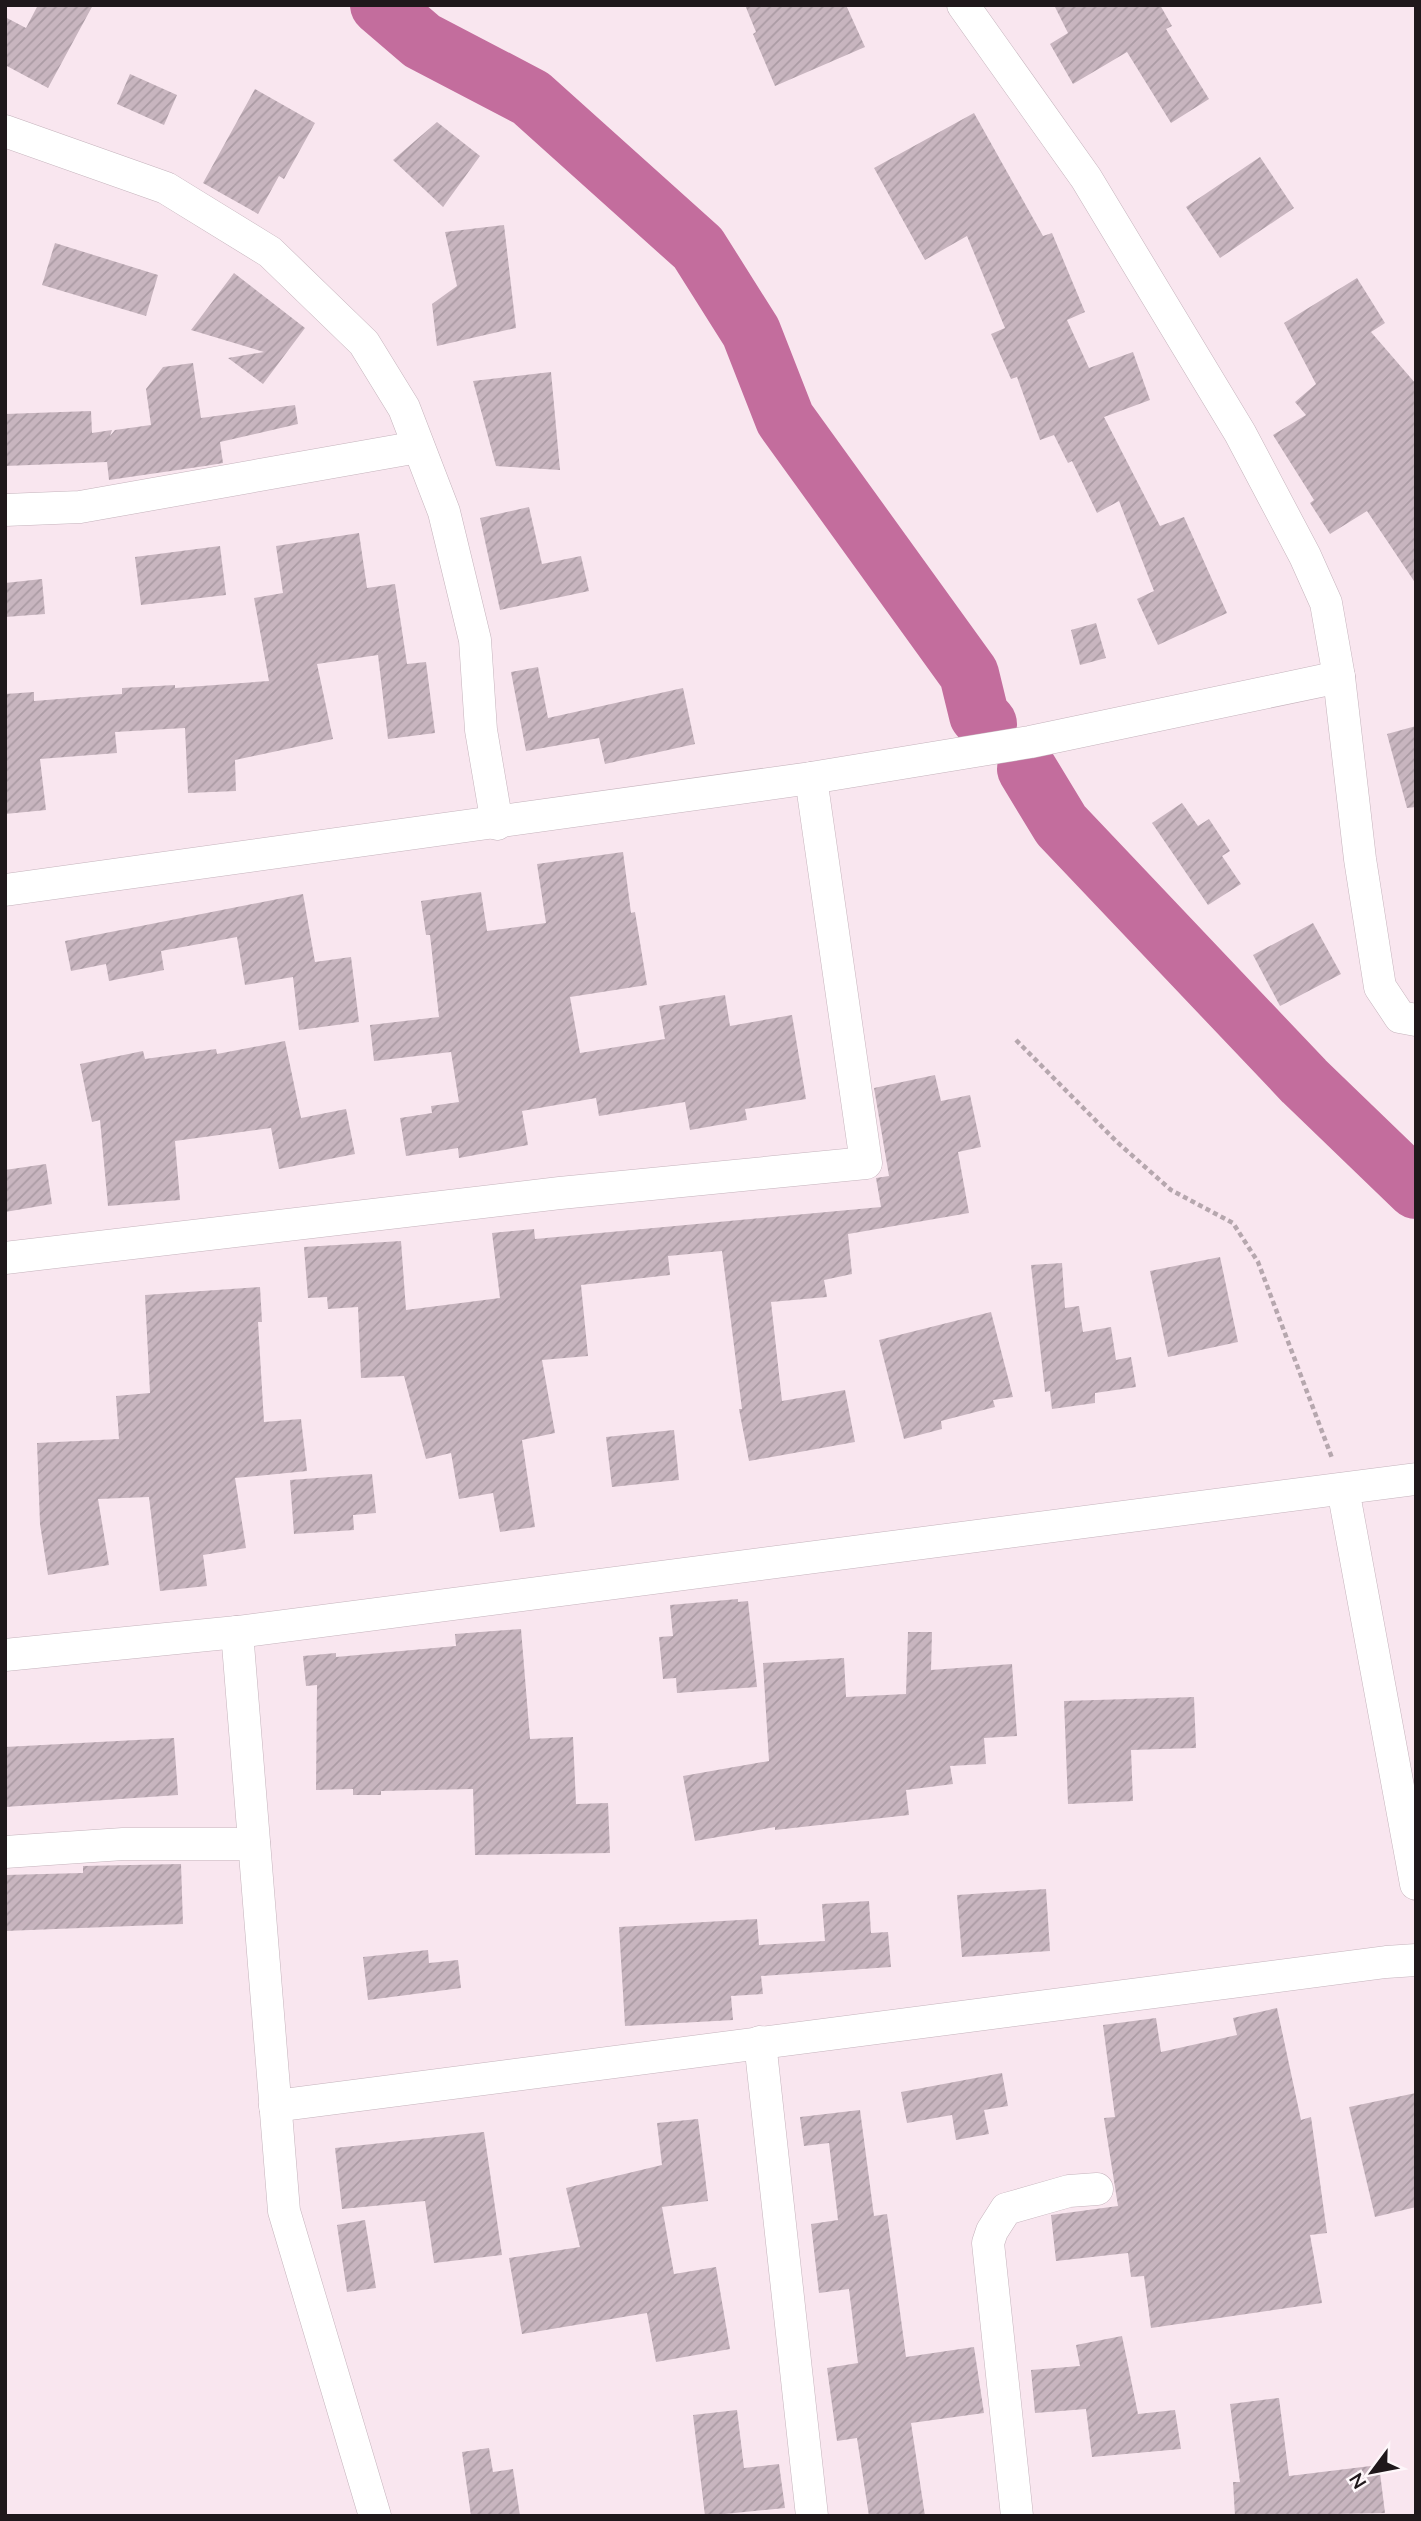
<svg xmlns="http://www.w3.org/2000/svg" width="1421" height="2521" viewBox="0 0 1421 2521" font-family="Mulish,sans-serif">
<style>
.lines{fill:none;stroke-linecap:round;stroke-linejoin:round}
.river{stroke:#c36d9d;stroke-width:60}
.building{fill:url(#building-hatch)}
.street-casing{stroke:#c5b3bc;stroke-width:33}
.path{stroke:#b6a7ae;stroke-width:4.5;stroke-dasharray:5 3.5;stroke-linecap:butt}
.street{stroke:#fff;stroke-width:32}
</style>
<defs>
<pattern id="building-hatch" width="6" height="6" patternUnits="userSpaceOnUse" patternTransform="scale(1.75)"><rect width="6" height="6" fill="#c8b5bf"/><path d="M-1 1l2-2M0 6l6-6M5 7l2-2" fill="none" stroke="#ab9ba4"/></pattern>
</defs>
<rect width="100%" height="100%" fill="#f9e6ef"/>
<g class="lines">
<g class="river">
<path d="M 380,5 L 422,41 L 531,98 L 698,248 L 751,332 L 785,419 L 969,674 L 979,715 L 987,724"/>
<path d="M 1027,769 L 1061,825 L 1304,1081 L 1416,1189"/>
</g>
</g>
<g class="building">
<path d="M 38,5 L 93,5 L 48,88 L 5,65 L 5,17 L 26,28 Z"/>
<path d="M 745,5 L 846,5 L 865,47 L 775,86 L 753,34 L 756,32 Z"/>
<path d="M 1054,5 L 1160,5 L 1172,26 L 1166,29 L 1209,99 L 1171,123 L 1127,52 L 1073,84 L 1050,44 L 1068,33 Z"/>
<path d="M 130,74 L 177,95 L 164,125 L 117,104 Z"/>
<path d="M 255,89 L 315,123 L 284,179 L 279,176 L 258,214 L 203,183 Z"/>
<path d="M 974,113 L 1043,236 L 1052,233 L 1085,312 L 1067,320 L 1089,368 L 1133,352 L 1150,400 L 1104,417 L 1160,526 L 1184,517 L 1227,613 L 1158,645 L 1137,599 L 1154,591 L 1119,501 L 1097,513 L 1072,461 L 1068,463 L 1054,435 L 1040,440 L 1017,377 L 1011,379 L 991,334 L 1005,328 L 967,236 L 925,260 L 874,168 Z"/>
<path d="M 437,122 L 480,156 L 443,207 L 393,160 Z"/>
<path d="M 1260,157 L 1294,208 L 1220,258 L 1186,207 Z"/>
<path d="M 504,225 L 516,328 L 437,346 L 432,304 L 457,286 L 445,232 Z"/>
<path d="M 55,243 L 158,275 L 146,316 L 42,285 Z"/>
<path d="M 234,273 L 305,328 L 263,384 L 228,358 L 264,352 L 191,330 Z"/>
<path d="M 1357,278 L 1385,323 L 1371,332 L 1416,384 L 1416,584 L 1367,511 L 1330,534 L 1310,503 L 1314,500 L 1273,435 L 1306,415 L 1295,402 L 1316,384 L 1284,323 Z"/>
<path d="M 193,363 L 201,418 L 295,405 L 298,424 L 220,442 L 223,463 L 205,466 L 109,480 L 107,462 L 5,466 L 5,414 L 91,411 L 92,433 L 112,430 L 110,436 L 115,430 L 151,425 L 146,389 L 163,367 Z"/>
<path d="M 551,372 L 560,470 L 496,466 L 473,381 Z"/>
<path d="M 529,507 L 542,564 L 581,556 L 589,591 L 500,610 L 480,518 Z"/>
<path d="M 359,533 L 367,588 L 395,584 L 407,664 L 426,662 L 435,733 L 388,739 L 378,655 L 317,664 L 333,739 L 235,760 L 236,791 L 188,793 L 185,728 L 115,732 L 117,753 L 40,759 L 46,810 L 5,814 L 5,694 L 34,692 L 34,701 L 122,694 L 122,688 L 175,685 L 175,688 L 269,681 L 254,598 L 283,593 L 276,546 Z"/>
<path d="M 220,546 L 226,595 L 141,605 L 135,557 Z"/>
<path d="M 42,579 L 45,614 L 5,617 L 5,583 Z"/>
<path d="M 1096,623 L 1106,658 L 1080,665 L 1071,630 Z"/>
<path d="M 538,667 L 548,718 L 683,688 L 695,744 L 605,764 L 599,738 L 526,751 L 511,672 Z"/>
<path d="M 1416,726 L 1416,807 L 1407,808 L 1387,734 Z"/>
<path d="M 1182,803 L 1198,826 L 1209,819 L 1230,851 L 1222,856 L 1241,884 L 1208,905 L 1152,823 Z"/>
<path d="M 623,852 L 631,913 L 635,912 L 647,985 L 570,997 L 580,1053 L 665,1039 L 659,1006 L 725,995 L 730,1026 L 792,1015 L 806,1099 L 745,1109 L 747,1120 L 690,1130 L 685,1102 L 599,1116 L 596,1098 L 522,1111 L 528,1145 L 459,1158 L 458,1148 L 406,1156 L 400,1118 L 432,1113 L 431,1106 L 459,1102 L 451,1052 L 374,1061 L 370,1025 L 439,1017 L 430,935 L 426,935 L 421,901 L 481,892 L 487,931 L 546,923 L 537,864 Z"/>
<path d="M 303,894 L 315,962 L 351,957 L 359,1022 L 299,1030 L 293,977 L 245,985 L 237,937 L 161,951 L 164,970 L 109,981 L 106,964 L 71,971 L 65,941 Z"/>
<path d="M 1313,923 L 1341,974 L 1280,1006 L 1253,955 Z"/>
<path d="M 285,1041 L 301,1118 L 346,1109 L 355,1154 L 279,1169 L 271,1128 L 175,1141 L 180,1200 L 108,1206 L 100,1120 L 92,1122 L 80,1064 L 143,1051 L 145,1059 L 216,1049 L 217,1054 Z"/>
<path d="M 935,1075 L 941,1101 L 970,1095 L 981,1147 L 958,1152 L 969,1213 L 848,1234 L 852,1274 L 824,1280 L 827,1297 L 771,1302 L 782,1401 L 845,1390 L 855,1442 L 749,1461 L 739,1409 L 742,1409 L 722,1251 L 668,1256 L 670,1275 L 581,1285 L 588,1356 L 542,1360 L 555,1433 L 522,1440 L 535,1527 L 500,1532 L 493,1493 L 459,1499 L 451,1453 L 426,1459 L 404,1376 L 361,1378 L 358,1307 L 328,1309 L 327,1297 L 308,1298 L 304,1247 L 401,1241 L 406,1310 L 500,1298 L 492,1233 L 534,1229 L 535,1239 L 881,1207 L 876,1178 L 889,1176 L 874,1088 Z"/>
<path d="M 46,1164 L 52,1204 L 5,1212 L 5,1170 Z"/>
<path d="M 1220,1257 L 1238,1342 L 1168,1357 L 1150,1271 Z"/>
<path d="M 1062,1263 L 1065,1308 L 1079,1306 L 1083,1332 L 1111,1327 L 1116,1360 L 1131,1357 L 1136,1387 L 1095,1393 L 1095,1403 L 1052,1409 L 1050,1391 L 1045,1392 L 1031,1265 Z"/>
<path d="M 260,1287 L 262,1322 L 258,1322 L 264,1422 L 301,1419 L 307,1471 L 235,1478 L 246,1548 L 203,1555 L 207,1586 L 160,1591 L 149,1497 L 98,1499 L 109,1565 L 48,1575 L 40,1524 L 37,1443 L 119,1439 L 116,1396 L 150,1393 L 145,1295 Z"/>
<path d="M 991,1312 L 1013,1397 L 993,1400 L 995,1407 L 941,1421 L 942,1429 L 904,1439 L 879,1340 Z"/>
<path d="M 674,1430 L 679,1480 L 612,1487 L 606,1437 Z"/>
<path d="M 372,1474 L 376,1513 L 353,1515 L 354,1530 L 294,1534 L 290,1480 Z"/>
<path d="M 738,1599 L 738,1602 L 748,1601 L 757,1687 L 677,1693 L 676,1678 L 663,1679 L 659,1637 L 673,1636 L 670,1605 Z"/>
<path d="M 521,1629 L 530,1739 L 573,1737 L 576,1804 L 608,1803 L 610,1853 L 475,1855 L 473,1789 L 381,1791 L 381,1795 L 353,1795 L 353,1789 L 316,1790 L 317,1685 L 306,1686 L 303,1656 L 336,1653 L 336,1657 L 456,1646 L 455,1634 Z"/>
<path d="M 908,1632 L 932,1632 L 931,1670 L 1012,1664 L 1017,1736 L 984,1738 L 986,1764 L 950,1766 L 953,1784 L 906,1790 L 909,1815 L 775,1830 L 775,1827 L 695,1841 L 683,1776 L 769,1761 L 763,1663 L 844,1658 L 846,1697 L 906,1694 Z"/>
<path d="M 1194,1697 L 1196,1748 L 1131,1750 L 1133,1801 L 1068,1804 L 1064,1701 Z"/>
<path d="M 174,1738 L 178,1795 L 5,1807 L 5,1747 Z"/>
<path d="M 181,1864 L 183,1924 L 5,1931 L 5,1875 L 83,1873 L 83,1866 Z"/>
<path d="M 1046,1889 L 1050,1951 L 962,1957 L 957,1895 Z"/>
<path d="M 869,1901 L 871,1933 L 888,1932 L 891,1967 L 761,1976 L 763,1994 L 731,1996 L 733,2020 L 625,2026 L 619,1927 L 757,1919 L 759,1945 L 825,1941 L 822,1904 Z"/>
<path d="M 428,1950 L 429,1963 L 458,1960 L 461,1988 L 368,2000 L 363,1957 Z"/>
<path d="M 1277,2008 L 1301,2120 L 1311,2117 L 1327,2233 L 1310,2235 L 1322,2303 L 1151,2328 L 1144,2276 L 1131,2277 L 1128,2253 L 1056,2261 L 1051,2215 L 1118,2206 L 1104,2118 L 1115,2117 L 1103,2025 L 1156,2018 L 1161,2052 L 1237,2035 L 1233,2018 Z"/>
<path d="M 1002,2073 L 1008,2106 L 984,2110 L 989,2134 L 956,2140 L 952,2115 L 907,2123 L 901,2092 Z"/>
<path d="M 1416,2093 L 1416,2207 L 1375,2217 L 1349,2107 Z"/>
<path d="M 860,2110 L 874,2216 L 887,2214 L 906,2357 L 974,2347 L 984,2413 L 911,2423 L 925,2516 L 869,2516 L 857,2438 L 837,2441 L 827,2368 L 858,2363 L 849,2289 L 819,2293 L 811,2224 L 838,2220 L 829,2143 L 804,2146 L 800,2117 Z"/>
<path d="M 698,2119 L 708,2201 L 662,2207 L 674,2274 L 716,2267 L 730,2349 L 656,2362 L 647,2313 L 522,2334 L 509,2258 L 580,2247 L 566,2188 L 662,2165 L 657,2123 Z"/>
<path d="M 484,2132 L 502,2255 L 434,2263 L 425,2201 L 342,2209 L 335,2148 Z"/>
<path d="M 365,2220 L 376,2288 L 347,2292 L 337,2225 Z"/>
<path d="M 1122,2336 L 1138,2414 L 1175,2410 L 1181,2449 L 1092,2457 L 1086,2409 L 1035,2413 L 1031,2370 L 1080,2366 L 1076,2345 Z"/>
<path d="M 1279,2398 L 1289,2476 L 1379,2465 L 1385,2513 L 1235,2516 L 1233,2482 L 1240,2482 L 1230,2404 Z"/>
<path d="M 737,2410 L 744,2468 L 779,2464 L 785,2508 L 705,2516 L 693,2415 Z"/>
<path d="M 489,2448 L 493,2472 L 513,2469 L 520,2516 L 471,2516 L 462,2452 Z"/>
</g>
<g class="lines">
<g class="street-casing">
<g id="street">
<path d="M 963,5 L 1086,178 L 1240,433 L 1305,556 L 1326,603 L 1339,677 L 1360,859 L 1380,987 L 1400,1017 L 1416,1020"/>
<path d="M 5,131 L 166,188 L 270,252 L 364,343 L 404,408 L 444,512 L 475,640 L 481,730 L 497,824"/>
<path d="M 5,510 L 80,507 L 418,447"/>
<path d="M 5,890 L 811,778 L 1030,742 L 1339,677"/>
<path d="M 5,1258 L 560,1193 L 866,1163 L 811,778"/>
<path d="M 1343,1489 L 1416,1884"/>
<path d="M 237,1632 L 284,2211 L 375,2516"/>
<path d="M 5,1655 L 237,1632 L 1416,1479"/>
<path d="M 5,1852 L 123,1844 L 254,1844"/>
<path d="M 760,2042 L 812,2516"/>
<path d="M 275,2106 L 1386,1962 L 1416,1960"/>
<path d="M 1017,2516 L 988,2243 L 992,2231 L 1006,2209 L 1069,2191 L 1097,2189"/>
</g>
</g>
<path class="path" d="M 1016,1040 L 1117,1142 L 1171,1190 L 1233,1223 L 1258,1262 L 1332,1458"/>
<use href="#street" class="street"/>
</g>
<rect width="1421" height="2521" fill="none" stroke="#1f181b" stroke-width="14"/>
<g transform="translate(1372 2472) rotate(238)" stroke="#fef7fa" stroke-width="5" paint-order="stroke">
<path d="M0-5L12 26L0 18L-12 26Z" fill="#1f181b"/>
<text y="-10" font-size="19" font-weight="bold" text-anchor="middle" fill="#1f181b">N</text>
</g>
</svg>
